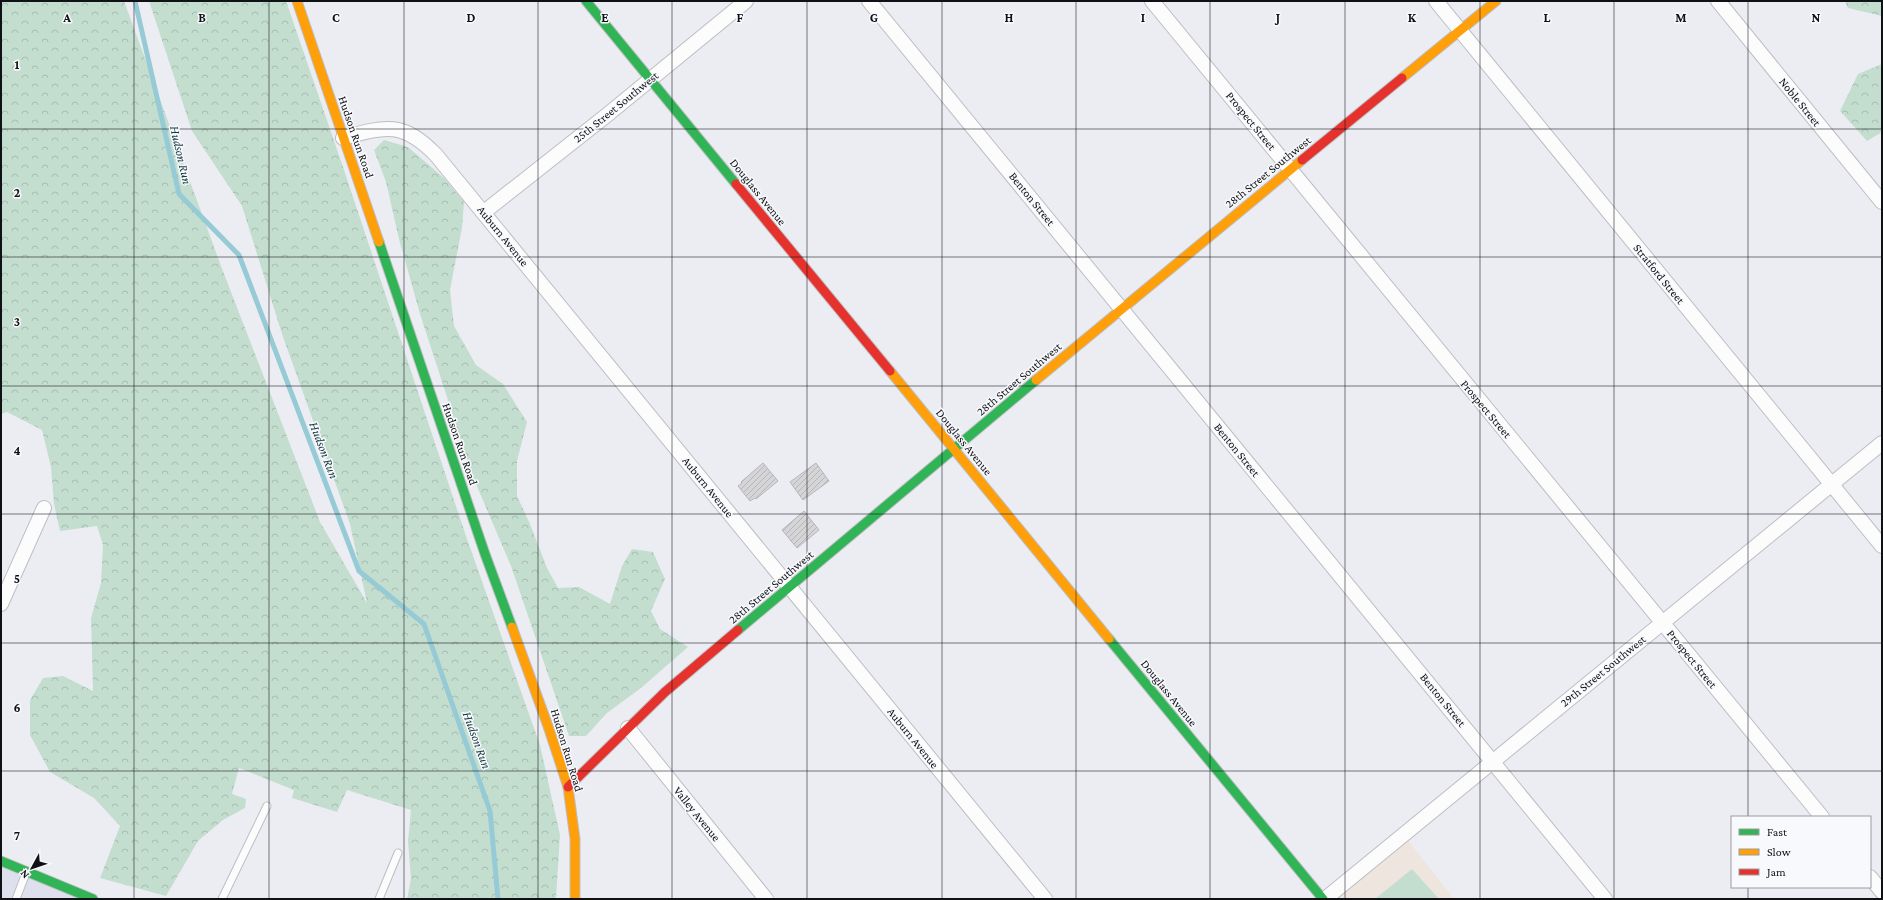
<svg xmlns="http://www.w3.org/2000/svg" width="1883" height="900" viewBox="0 0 1883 900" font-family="'Crimson Pro',serif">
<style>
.built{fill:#dee1ed}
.education{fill:#eee5de}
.forest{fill:url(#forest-crowns)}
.garden{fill:#c3decf}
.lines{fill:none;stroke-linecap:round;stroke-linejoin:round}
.stream{stroke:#96cbd5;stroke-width:5}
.building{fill:url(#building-hatch);stroke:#b7b5b9}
.lane-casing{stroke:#bdbec2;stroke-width:9}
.street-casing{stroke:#bdbec2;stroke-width:16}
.fast-casing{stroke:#bdbec2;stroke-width:11}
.slow-casing{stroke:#bdbec2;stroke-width:11}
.jam-casing{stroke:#bdbec2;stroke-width:11}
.lane{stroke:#fcfcfd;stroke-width:7}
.street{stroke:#fcfcfd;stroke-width:14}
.fast{stroke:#30b455;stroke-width:9}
.slow{stroke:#ff9f0a;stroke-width:9}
.jam{stroke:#e5322d;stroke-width:9}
.grid{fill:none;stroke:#101115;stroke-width:1;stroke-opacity:0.55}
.labels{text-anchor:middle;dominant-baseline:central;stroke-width:3;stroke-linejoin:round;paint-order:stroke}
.street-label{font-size:12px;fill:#101115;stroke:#f8f9fd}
.water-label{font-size:13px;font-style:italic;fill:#12383d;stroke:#f8f9fd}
.grid-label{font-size:13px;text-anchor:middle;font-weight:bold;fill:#101115;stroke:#f8f9fd;stroke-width:3;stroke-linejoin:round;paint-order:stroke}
</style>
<defs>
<pattern id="forest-crowns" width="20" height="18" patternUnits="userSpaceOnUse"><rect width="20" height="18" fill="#c3decf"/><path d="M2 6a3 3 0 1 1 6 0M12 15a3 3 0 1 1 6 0" fill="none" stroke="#a6bdb1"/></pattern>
<pattern id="building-hatch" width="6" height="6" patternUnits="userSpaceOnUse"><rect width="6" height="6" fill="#d5d4d7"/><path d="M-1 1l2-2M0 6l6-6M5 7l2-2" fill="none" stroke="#b6b5b8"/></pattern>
</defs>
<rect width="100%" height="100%" fill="#ecedf3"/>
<path class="built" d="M 1,865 L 84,899 L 1,899 Z"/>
<path class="education" d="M 1403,834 L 1454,899 L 1325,899 Z"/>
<g class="forest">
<path d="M 1,1 L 124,1 L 221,266 L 320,522 L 367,603 L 350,524 L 282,334 L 242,206 L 192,131 L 149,1 L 286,1 L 341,161 L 467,539 L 540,745 L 560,835 L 556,899 L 407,899 L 411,879 L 408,841 L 411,810 L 347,790 L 337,812 L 292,798 L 294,790 L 239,768 L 232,794 L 246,799 L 245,808 L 223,820 L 198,841 L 166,896 L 100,878 L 120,826 L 94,798 L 50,772 L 30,735 L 30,700 L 43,678 L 63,676 L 93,691 L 91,618 L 101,583 L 103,545 L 97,526 L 60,531 L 54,504 L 51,467 L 42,430 L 7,412 L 1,414 Z"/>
<path d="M 1845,1 L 1882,1 L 1882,16 L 1848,8 Z"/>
<path d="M 1882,64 L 1882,132 L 1867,141 L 1840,111 L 1858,74 Z"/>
<path d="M 384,140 L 408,147 L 444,178 L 464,202 L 462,228 L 450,290 L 454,326 L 476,365 L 503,384 L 527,422 L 517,461 L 517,496 L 530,524 L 547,568 L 558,588 L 579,587 L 610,604 L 622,566 L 632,549 L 653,552 L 665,579 L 651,611 L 660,629 L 688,647 L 641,688 L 607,713 L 586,736 L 569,736 L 511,566 L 473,477 L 420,314 L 399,239 L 386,182 L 374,150 Z"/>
</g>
<path class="garden" d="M 1412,869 L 1439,899 L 1375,899 Z"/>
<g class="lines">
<path class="stream" d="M 135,1 L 179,194 L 239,255 L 359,571 L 424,624 L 490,811 L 498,899"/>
</g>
<g class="building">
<path d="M 763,463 L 778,481 L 756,499 L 755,498 L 750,501 L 738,486 L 742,483 L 741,482 Z"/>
<path d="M 816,463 L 829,481 L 803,500 L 790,482 Z"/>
<path d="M 804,511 L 819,530 L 797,548 L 782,530 Z"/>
</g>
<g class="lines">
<g class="lane-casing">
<g id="lane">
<path d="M 16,899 L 26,873"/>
<path d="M 222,899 L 267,806"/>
<path d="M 379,899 L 398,853"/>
</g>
</g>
<g class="street-casing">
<g id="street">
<path d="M 869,1 L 1605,899"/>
<path d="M 1152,1 L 1822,817"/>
<path d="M 1436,1 L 1882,546"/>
<path d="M 1718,1 L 1882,202"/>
<path d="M 343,138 C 386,126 403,121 436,155 L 1045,899"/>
<path d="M 484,212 L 607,115 L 746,1"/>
<path d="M 1,604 L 44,508"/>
<path d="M 628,728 L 766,899"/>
<path d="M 1870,877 L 1882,892"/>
<path d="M 1325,899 L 1882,443"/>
</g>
</g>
<g class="fast-casing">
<g id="fast">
<path d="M 586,1 L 736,184"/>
<path d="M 379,242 L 485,554 L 512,627"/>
<path d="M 738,630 L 1036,380"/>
<path d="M 1109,639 L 1323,899"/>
<path d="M 1,861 L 93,899"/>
</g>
</g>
<g class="slow-casing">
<g id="slow">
<path d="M 297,1 L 379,242"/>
<path d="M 1402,78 L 1496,1"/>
<path d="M 890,371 L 1109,639"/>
<path d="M 1036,380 L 1302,160"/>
<path d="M 512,627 L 549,729 L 568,787 L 575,839 L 575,899"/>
</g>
</g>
<g class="jam-casing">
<g id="jam">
<path d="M 1302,160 L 1402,78"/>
<path d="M 736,184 L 890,371"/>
<path d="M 568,787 L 665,692 L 738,630"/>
</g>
</g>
<use href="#lane" class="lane"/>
<use href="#street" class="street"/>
<use href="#fast" class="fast"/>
<use href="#slow" class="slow"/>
<use href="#jam" class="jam"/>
</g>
<path class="grid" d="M 134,1 L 134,899M 269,1 L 269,899M 404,1 L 404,899M 538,1 L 538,899M 672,1 L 672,899M 807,1 L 807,899M 942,1 L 942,899M 1076,1 L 1076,899M 1210,1 L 1210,899M 1345,1 L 1345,899M 1480,1 L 1480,899M 1614,1 L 1614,899M 1748,1 L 1748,817M 1,129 L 1882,129M 1,257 L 1882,257M 1,386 L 1882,386M 1,514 L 1882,514M 1,643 L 1882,643M 1,771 L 1882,771M 1748,887 L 1748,899"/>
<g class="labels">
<g class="street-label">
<text transform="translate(1800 102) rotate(51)">Noble Street</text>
<text transform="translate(616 107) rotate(-39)">25th Street Southwest</text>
<text transform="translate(1251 121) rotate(51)">Prospect Street</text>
<text transform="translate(356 137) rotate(71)">Hudson Run Road</text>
<text transform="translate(1268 172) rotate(-39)">28th Street Southwest</text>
<text transform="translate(758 192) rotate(51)">Douglass Avenue</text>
<text transform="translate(1032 199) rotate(51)">Benton Street</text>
<text transform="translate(503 236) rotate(51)">Auburn Avenue</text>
<text transform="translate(1659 274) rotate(51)">Stratford Street</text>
<text transform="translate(1019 379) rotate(-40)">28th Street Southwest</text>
<text transform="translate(1486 409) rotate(50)">Prospect Street</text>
<text transform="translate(964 442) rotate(51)">Douglass Avenue</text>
<text transform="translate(460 444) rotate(71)">Hudson Run Road</text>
<text transform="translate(1237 450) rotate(51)">Benton Street</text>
<text transform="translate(708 487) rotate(51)">Auburn Avenue</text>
<text transform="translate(771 587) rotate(-40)">28th Street Southwest</text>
<text transform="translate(1692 659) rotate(51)">Prospect Street</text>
<text transform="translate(1603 671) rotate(-39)">29th Street Southwest</text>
<text transform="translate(1169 693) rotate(51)">Douglass Avenue</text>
<text transform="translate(1443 700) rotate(51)">Benton Street</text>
<text transform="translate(913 738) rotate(51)">Auburn Avenue</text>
<text transform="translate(567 750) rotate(73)">Hudson Run Road</text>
<text transform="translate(697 814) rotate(51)">Valley Avenue</text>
</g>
<g class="water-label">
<text transform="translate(181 155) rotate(77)">Hudson Run</text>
<text transform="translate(324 450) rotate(69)">Hudson Run</text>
<text transform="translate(477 740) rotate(70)">Hudson Run</text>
</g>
</g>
<g class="grid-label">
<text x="67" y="22">A</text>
<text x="202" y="22">B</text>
<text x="336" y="22">C</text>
<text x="471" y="22">D</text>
<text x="605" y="22">E</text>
<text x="740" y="22">F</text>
<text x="874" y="22">G</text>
<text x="1009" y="22">H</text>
<text x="1143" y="22">I</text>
<text x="1278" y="22">J</text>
<text x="1412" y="22">K</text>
<text x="1547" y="22">L</text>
<text x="1681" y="22">M</text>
<text x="1816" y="22">N</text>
<text x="17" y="69">1</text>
<text x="17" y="197">2</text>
<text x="17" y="326">3</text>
<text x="17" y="455">4</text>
<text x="17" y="583">5</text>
<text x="17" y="712">6</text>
<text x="17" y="840">7</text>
</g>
<rect width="1883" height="900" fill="none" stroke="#101115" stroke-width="4"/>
<rect x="1731" y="816" width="140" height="72" fill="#f8f9fd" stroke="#9b9ca0"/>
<rect x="1739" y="829" width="20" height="6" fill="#30b455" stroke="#9b9ca0"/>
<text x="1767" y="836" font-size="12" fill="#101115">Fast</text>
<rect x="1739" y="849" width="20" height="6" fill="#ff9f0a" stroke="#9b9ca0"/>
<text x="1767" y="856" font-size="12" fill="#101115">Slow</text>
<rect x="1739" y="869" width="20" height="6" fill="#e5322d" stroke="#9b9ca0"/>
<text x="1767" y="876" font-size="12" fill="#101115">Jam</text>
<g transform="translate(32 868) rotate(230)" stroke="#f8f9fd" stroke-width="3" paint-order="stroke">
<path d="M0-3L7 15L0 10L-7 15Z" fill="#101115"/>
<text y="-6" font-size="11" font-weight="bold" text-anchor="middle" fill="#101115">N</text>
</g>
</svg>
